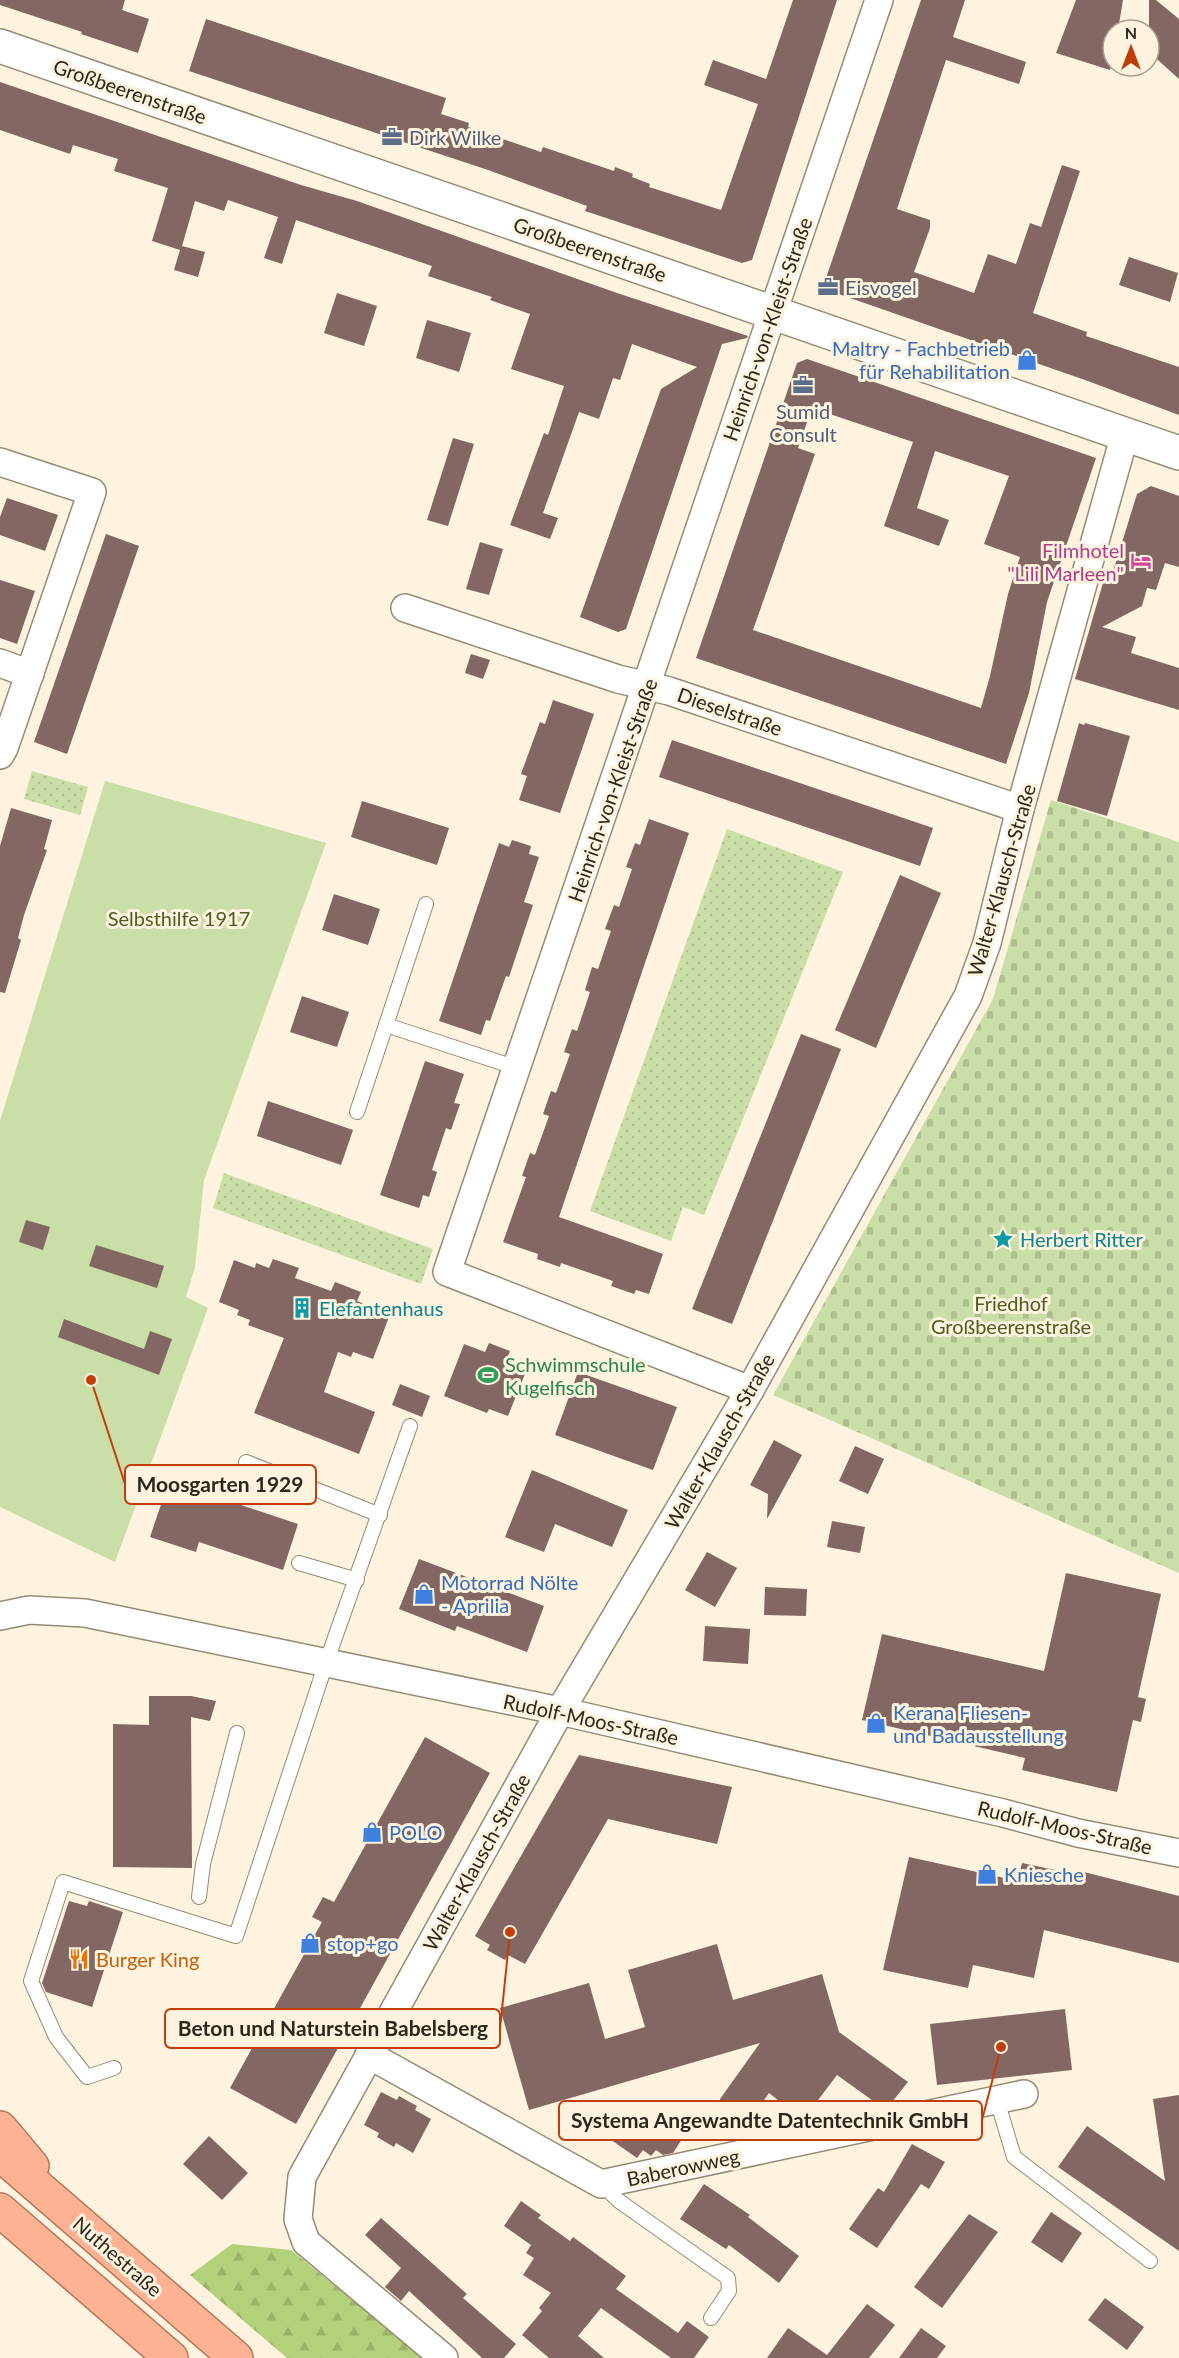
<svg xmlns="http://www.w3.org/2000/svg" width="1179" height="2358" viewBox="0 0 1179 2358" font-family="Lato,sans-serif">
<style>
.green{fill:#cadea7}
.forest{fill:url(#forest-firs)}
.cemetery{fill:url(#cemetery-stones)}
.park{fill:url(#park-dots)}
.building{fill:#836762;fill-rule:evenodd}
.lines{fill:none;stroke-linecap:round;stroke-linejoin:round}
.service-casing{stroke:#968b73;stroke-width:16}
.minor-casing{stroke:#968b73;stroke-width:30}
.tertiary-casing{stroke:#968b73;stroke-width:36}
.trunk-casing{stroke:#b47559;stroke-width:36}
.service{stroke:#fff;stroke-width:14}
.minor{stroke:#fff;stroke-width:27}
.tertiary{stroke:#fff;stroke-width:33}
.trunk{stroke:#feb294;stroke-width:33}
.labels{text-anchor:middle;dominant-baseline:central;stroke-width:6;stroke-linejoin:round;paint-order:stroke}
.street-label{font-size:20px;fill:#2b271d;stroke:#fdf3de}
.service-label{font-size:20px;fill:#4e5e75;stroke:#fdf3de;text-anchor:start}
.shop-label{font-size:20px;fill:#366cbe;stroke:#fdf3de;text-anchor:start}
.hotel-label{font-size:20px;fill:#b23c85;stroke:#fdf3de;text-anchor:end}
.park-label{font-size:20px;fill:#4c5f23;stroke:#fdf3de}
.culture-label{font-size:20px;fill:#0d838f;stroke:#fdf3de;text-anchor:start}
.leisure-label{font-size:20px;fill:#27864d;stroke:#fdf3de;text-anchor:start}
.food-label{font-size:20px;fill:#c56008;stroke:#fdf3de;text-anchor:start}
.leader{fill:none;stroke:#c43c08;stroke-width:2}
.callout-dot{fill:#c43c08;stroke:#fdf3de;stroke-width:2}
.callout{fill:#fdf3de;stroke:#c43c08;stroke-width:2}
.callout-label{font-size:21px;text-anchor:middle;font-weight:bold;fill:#2b271d}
</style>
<defs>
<pattern id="forest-firs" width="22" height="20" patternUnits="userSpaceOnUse" patternTransform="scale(1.5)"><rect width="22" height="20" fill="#b3d17a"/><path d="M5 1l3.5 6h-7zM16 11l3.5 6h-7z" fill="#9ab369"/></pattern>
<pattern id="cemetery-stones" width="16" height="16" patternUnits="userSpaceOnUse" patternTransform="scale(1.5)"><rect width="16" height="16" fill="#cadea7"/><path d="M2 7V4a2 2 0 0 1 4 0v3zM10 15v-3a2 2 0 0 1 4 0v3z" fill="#aebe8f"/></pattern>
<pattern id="park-dots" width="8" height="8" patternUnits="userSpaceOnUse" patternTransform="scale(1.5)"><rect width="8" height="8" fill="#cadea7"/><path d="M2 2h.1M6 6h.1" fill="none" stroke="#aebe8f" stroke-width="1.8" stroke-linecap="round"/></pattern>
</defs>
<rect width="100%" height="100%" fill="#fdf3de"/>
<path class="green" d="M 105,781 L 326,843 L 204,1180 L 195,1267 L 186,1297 L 208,1308 L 115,1562 L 0,1507 L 0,1121 Z"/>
<path class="forest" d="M 232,2244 L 291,2250 L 423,2358 L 287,2358 L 190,2275 Z"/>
<path class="cemetery" d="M 1051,800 L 1179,842 L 1179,1573 L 773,1395 L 993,999 Z"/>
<g class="park">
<path d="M 32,771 L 88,787 L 80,815 L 24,799 Z"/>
<path d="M 727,829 L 843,872 L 704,1215 L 683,1207 L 671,1241 L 590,1211 Z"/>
<path d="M 224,1173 L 433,1249 L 421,1284 L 213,1208 Z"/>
</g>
<g class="building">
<path d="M 0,0 L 125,0 L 122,10 L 149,19 L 138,53 L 81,34 L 82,32 L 0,5 Z"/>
<path d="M 793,0 L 837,0 L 752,260 L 742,263 L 585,211 L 587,206 L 488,170 L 189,71 L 206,19 L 446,98 L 441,114 L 469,123 L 468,127 L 541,152 L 543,147 L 614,171 L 615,167 L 633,174 L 632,177 L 650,184 L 649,187 L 721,210 L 758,104 L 704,85 L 713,60 L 766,79 Z"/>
<path d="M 921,0 L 965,0 L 953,37 L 1026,62 L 1019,84 L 946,60 L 897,209 L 930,220 L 930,228 L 914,272 L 974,293 L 988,254 L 1016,264 L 1030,223 L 1041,227 L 1062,165 L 1080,171 L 1033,313 L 1087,332 L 1086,336 L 1179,367 L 1179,415 L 1085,380 L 830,291 L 825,281 Z"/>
<path d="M 1076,0 L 1123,0 L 1118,30 L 1113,30 L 1113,54 L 1110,70 L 1056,53 Z"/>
<path d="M 1149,0 L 1156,0 L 1179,19 L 1179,79 L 1149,52 Z"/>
<path d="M 0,82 L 301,185 L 357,201 L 617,293 L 748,336 L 747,338 L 722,344 L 626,629 L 618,632 L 580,617 L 661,389 L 697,367 L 632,344 L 620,380 L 613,378 L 599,419 L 579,412 L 543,513 L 558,518 L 550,539 L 510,525 L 544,433 L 548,435 L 564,386 L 511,369 L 530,314 L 490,300 L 492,297 L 428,276 L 432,266 L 296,220 L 282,264 L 264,258 L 278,217 L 228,200 L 224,211 L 195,201 L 182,246 L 205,252 L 198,277 L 174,270 L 180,250 L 152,241 L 168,188 L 114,171 L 118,159 L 73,145 L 70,154 L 0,130 Z"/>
<path d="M 1129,257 L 1178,273 L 1170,302 L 1119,285 Z"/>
<path d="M 337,293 L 377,306 L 364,346 L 324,333 Z"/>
<path d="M 427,320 L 471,333 L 459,372 L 416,358 Z"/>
<path d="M 807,359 L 1096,458 L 1047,602 L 1029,693 L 1006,764 L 696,658 L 797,363 ZM 812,408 L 913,442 L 884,526 L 939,546 L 949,520 L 917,508 L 935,451 L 1009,476 L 984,544 L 1020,557 L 1008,594 L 990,676 L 981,708 L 753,630 L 815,454 L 798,448 Z"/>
<path d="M 453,438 L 474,444 L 448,526 L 427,520 Z"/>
<path d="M 1151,486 L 1179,496 L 1179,567 L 1165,563 L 1156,590 L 1147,588 L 1142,606 L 1102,627 L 1136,637 L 1131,653 L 1179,668 L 1179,710 L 1075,679 L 1105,576 L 1111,578 L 1137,494 Z"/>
<path d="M 7,498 L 58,515 L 45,551 L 0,535 L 0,517 Z"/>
<path d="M 106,534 L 139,546 L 67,754 L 34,742 Z"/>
<path d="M 480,542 L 503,549 L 489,595 L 466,589 Z"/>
<path d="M 0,580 L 35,591 L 17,644 L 0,638 Z"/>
<path d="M 471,654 L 490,660 L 483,679 L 465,673 Z"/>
<path d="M 553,700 L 594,714 L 560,813 L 519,800 L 527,776 L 521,774 L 540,722 L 545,724 Z"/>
<path d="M 1079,723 L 1084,725 L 1085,723 L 1130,736 L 1107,816 L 1057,801 Z"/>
<path d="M 672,740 L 933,828 L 920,866 L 659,777 Z"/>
<path d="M 362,801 L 449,828 L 437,865 L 351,837 Z"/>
<path d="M 11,808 L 52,820 L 44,849 L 47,850 L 24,915 L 18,938 L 21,940 L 5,993 L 0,992 L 0,846 Z"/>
<path d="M 649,819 L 689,833 L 559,1217 L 663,1254 L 649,1294 L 636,1290 L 634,1294 L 611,1286 L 613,1281 L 561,1263 L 560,1267 L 537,1259 L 538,1254 L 503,1242 L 526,1177 L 522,1176 L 530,1153 L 535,1155 L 549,1116 L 543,1114 L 551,1091 L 556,1093 L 570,1054 L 564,1052 L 572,1029 L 577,1031 L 590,992 L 585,990 L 592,967 L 598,969 L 611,931 L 605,929 L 614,905 L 619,907 L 632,869 L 626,867 L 635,843 L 640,845 Z"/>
<path d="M 512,840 L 531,846 L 529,854 L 539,857 L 524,902 L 533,905 L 509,977 L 506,976 L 490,1021 L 486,1020 L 481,1035 L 439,1021 L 499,843 L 509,847 Z"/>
<path d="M 900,875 L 941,893 L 876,1048 L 835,1030 Z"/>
<path d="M 334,894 L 380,909 L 368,945 L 322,930 Z"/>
<path d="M 302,996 L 349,1012 L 337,1047 L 290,1032 Z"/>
<path d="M 801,1034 L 841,1049 L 732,1324 L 692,1309 Z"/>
<path d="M 425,1061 L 464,1074 L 454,1103 L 460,1104 L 451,1130 L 446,1128 L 432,1170 L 437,1172 L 429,1197 L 423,1195 L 419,1208 L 380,1195 Z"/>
<path d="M 268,1101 L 353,1130 L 341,1165 L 257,1136 Z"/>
<path d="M 26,1220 L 50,1227 L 43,1250 L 19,1242 Z"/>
<path d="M 96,1245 L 164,1266 L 157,1288 L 89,1266 Z"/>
<path d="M 273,1259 L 299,1268 L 295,1278 L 331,1291 L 335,1282 L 361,1292 L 357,1301 L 370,1306 L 369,1310 L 389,1317 L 373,1359 L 353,1352 L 351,1357 L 338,1352 L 324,1392 L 375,1412 L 359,1454 L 254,1413 L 284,1338 L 248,1325 L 250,1320 L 237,1315 L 239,1310 L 219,1302 L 234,1260 L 255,1268 L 256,1263 L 269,1268 Z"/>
<path d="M 64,1319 L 144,1349 L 150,1331 L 172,1339 L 159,1375 L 58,1337 Z"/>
<path d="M 489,1343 L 510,1351 L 506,1361 L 527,1369 L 508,1416 L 489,1409 L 487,1413 L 444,1396 L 464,1344 L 485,1352 Z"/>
<path d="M 578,1372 L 677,1407 L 653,1470 L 555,1435 Z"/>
<path d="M 400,1384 L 430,1396 L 422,1417 L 392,1405 Z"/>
<path d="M 774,1440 L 802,1455 L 767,1519 L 768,1494 L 750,1485 Z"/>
<path d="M 855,1446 L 884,1459 L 868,1494 L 839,1481 Z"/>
<path d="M 532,1470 L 628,1510 L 612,1547 L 555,1524 L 544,1552 L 505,1537 Z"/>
<path d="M 169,1481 L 298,1524 L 283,1570 L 199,1542 L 196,1552 L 150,1537 Z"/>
<path d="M 832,1521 L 865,1527 L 860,1553 L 827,1547 Z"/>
<path d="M 707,1552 L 737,1568 L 715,1607 L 685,1590 Z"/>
<path d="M 419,1559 L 544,1606 L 527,1652 L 457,1626 L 455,1631 L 399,1609 Z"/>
<path d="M 1066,1573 L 1161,1594 L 1138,1697 L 1146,1699 L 1141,1722 L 1133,1720 L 1117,1792 L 1022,1770 L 1025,1758 L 862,1720 L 882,1634 L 1044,1671 Z"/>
<path d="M 765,1587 L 807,1589 L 806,1616 L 764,1615 Z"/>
<path d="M 705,1626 L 750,1629 L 748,1664 L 703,1661 Z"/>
<path d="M 149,1696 L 191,1696 L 216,1701 L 210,1721 L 191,1717 L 192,1868 L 113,1867 L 113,1724 L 149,1725 Z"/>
<path d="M 425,1737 L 490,1773 L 296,2124 L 230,2088 L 322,1922 L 312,1917 L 323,1897 L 334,1902 Z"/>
<path d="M 579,1755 L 732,1787 L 717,1844 L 608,1819 L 525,1964 L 508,1955 L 505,1960 L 487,1950 L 490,1945 L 475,1936 Z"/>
<path d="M 909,1857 L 1018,1881 L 1022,1863 L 1083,1876 L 1084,1872 L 1179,1896 L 1179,1963 L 1044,1930 L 1034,1978 L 973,1965 L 968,1988 L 883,1970 Z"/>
<path d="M 69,1901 L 87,1906 L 89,1901 L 123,1912 L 92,2007 L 46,1992 L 42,1983 Z"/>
<path d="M 717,1944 L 733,2000 L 822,1974 L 839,2032 L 908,2082 L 888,2107 L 883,2108 L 837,2075 L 803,2120 L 769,2093 L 740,2134 L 710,2113 L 760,2043 L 529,2110 L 500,2008 L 589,1983 L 605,2039 L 645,2027 L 628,1970 Z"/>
<path d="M 1065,2009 L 1072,2070 L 937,2085 L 930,2024 Z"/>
<path d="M 381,2092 L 397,2100 L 399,2096 L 417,2106 L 415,2110 L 431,2119 L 413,2153 L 396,2143 L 394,2147 L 377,2137 L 379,2133 L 364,2125 Z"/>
<path d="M 1179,2095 L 1179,2251 L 1058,2167 L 1087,2126 L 1165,2181 L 1153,2099 Z"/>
<path d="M 631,2104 L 682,2139 L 673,2153 L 663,2155 L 656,2150 L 651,2156 L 643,2150 L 637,2158 L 607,2137 Z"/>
<path d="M 209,2136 L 248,2173 L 222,2200 L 183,2164 Z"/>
<path d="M 912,2144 L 945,2162 L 929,2189 L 921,2184 L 877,2248 L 849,2229 L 878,2188 L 884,2192 Z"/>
<path d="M 704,2184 L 750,2215 L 748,2217 L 799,2256 L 779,2283 L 729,2245 L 726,2249 L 680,2219 Z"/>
<path d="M 521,2201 L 541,2215 L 538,2218 L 570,2241 L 573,2237 L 626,2276 L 616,2289 L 678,2333 L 687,2321 L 709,2337 L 694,2358 L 671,2358 L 601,2308 L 578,2336 L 604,2358 L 549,2358 L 522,2335 L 542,2311 L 539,2308 L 551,2293 L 523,2275 L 534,2258 L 526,2253 L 531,2245 L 504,2226 Z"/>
<path d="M 1051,2212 L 1082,2233 L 1062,2263 L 1031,2242 Z"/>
<path d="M 969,2214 L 998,2232 L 942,2308 L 914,2287 Z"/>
<path d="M 381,2218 L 467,2294 L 463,2298 L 516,2344 L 504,2358 L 482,2358 L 409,2291 L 401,2301 L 385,2287 L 401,2268 L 365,2235 Z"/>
<path d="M 1105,2298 L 1144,2327 L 1127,2350 L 1088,2320 Z"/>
<path d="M 867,2304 L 895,2325 L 869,2358 L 767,2358 L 788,2328 L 827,2355 Z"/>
<path d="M 921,2328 L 946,2346 L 937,2358 L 899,2358 Z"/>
</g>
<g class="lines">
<g class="service-casing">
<g id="service">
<path d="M 426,904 L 386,1025 L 517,1068"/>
<path d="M 357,1112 L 386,1025"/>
<path d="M 246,1462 L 380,1515"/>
<path d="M 299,1563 L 357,1580"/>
<path d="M 199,1897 L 203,1864 L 237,1733"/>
<path d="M 114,2068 L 87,2077 L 56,2037 L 31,1981 L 63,1882 L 236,1936 L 326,1663 L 410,1426"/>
<path d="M 997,2100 L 1014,2157 L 1150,2261"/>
<path d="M 601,2184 L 619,2201 L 728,2278 L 729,2291 L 711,2318"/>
</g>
</g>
<g class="minor-casing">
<g id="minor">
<path d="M 0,462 L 92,492 L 4,748 L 0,755"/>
<path d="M 405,608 L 618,679 L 669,691 L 1020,809"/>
<path d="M 0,663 L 30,674"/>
<path d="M 750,1390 L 447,1272 L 879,0"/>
<path d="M 0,1616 L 29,1610 L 85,1613 L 560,1711 L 1003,1813 L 1078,1833 L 1179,1853"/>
<path d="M 369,2055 L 601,2184 L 1024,2094"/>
<path d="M 444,2358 L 306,2242 L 298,2219 L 302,2177 L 560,1711 L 750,1390 L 968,996 L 987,943 L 1020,809 L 1125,434"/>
</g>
</g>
<g class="tertiary-casing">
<path id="tertiary" d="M 0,46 L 1179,453"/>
</g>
<g class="trunk-casing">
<g id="trunk">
<path d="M 0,2128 L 32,2166"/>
<path d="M 0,2154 L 236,2358"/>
<path d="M 0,2210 L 171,2358"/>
</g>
</g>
<use href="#service" class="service"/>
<use href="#minor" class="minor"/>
<use href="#tertiary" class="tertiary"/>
<use href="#trunk" class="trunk"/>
</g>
<defs>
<g id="office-bare" transform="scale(1.62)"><path d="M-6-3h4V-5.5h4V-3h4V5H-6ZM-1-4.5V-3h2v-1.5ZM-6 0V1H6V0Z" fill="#5c6f8a" stroke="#fdf3de" stroke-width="2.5" paint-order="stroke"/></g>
<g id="shop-bare" transform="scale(1.62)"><path d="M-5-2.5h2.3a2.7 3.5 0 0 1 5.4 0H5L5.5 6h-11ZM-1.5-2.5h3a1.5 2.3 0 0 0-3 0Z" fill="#3f7fe0" stroke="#fdf3de" stroke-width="2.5" paint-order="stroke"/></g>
<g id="hotel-bare" transform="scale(1.62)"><path d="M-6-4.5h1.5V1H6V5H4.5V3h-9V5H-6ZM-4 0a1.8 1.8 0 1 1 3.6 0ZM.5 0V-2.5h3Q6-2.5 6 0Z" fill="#d1479c" stroke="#fdf3de" stroke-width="2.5" paint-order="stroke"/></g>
<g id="sight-bare" transform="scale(1.62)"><path d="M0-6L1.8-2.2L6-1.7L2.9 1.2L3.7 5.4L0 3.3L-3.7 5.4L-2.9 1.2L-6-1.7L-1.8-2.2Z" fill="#0f9aa8" stroke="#fdf3de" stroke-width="2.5" paint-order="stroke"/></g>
<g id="building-bare" transform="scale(1.62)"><path d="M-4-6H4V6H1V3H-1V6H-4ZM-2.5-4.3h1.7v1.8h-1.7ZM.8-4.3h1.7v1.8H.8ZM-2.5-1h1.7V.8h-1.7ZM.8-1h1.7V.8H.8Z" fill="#0f9aa8" stroke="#fdf3de" stroke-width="2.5" paint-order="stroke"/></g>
<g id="stadium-bare" transform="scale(1.62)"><path d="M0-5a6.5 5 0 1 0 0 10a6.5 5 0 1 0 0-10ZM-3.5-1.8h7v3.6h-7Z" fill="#2e9e5b" stroke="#fdf3de" stroke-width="2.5" paint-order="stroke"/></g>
<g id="restaurant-bare" transform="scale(1.62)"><path d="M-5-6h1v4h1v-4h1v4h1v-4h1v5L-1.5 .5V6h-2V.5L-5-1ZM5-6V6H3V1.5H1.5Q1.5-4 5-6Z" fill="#e8710a" stroke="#fdf3de" stroke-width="2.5" paint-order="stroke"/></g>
</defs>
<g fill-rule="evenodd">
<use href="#office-bare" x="392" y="137"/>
<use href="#office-bare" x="828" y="287"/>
<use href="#shop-bare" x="1027" y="360"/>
<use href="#office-bare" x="803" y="385"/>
<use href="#hotel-bare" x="1141" y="561"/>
<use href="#sight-bare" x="1003" y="1239"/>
<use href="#building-bare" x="302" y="1308"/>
<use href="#stadium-bare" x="488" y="1375"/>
<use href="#shop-bare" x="424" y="1594"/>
<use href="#shop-bare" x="876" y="1723"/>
<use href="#shop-bare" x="372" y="1832"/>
<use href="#shop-bare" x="987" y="1874"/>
<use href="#shop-bare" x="310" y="1943"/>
<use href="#restaurant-bare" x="79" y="1959"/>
</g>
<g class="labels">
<g class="street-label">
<text transform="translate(130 91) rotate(19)">Großbeerenstraße</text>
<text transform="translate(590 249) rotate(19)">Großbeerenstraße</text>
<text transform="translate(767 329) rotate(-71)">Heinrich-von-Kleist-Straße</text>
<text transform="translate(730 711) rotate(19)">Dieselstraße</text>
<text transform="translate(612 790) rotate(-71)">Heinrich-von-Kleist-Straße</text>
<text transform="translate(1001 880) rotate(-74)">Walter-Klausch-Straße</text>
<text transform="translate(719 1441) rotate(-60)">Walter-Klausch-Straße</text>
<text transform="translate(591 1719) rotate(12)">Rudolf-Moos-Straße</text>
<text transform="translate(1065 1827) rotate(13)">Rudolf-Moos-Straße</text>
<text transform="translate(476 1862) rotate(-61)">Walter-Klausch-Straße</text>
<text transform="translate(683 2167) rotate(-12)">Baberowweg</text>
<text transform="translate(118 2256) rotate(41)">Nuthestraße</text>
</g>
<g class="service-label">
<text x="409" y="137">Dirk Wilke</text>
<text x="845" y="287">Eisvogel</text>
<text x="803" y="411" text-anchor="middle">Sumid<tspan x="803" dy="23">Consult</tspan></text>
</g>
<g class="shop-label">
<text x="1010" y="348" text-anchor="end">Maltry - Fachbetrieb<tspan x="1010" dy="23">für Rehabilitation</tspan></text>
<text x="441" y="1582">Motorrad Nölte<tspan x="441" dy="23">- Aprilia</tspan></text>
<text x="893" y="1712">Kerana Fliesen-<tspan x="893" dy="23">und Badausstellung</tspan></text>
<text x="389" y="1832">POLO</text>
<text x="1004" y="1874">Kniesche</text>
<text x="327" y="1943">stop+go</text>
</g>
<g class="hotel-label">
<text x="1124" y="550">Filmhotel<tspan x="1124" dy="23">"Lili Marleen"</tspan></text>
</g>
<g class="park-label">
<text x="179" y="918">Selbsthilfe 1917</text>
<text x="1011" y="1303">Friedhof<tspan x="1011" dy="23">Großbeerenstraße</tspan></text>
</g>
<g class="culture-label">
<text x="1020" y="1239">Herbert Ritter</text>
<text x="319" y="1308">Elefantenhaus</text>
</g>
<g class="leisure-label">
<text x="505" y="1364">Schwimmschule<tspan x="505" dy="23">Kugelfisch</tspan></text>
</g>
<g class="food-label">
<text x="96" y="1959">Burger King</text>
</g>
</g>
<path class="leader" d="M91 1380L125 1484M510 1932L500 2029M1001 2047L982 2120"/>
<g class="callout-dot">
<circle cx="91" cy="1380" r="6"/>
<circle cx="510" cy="1932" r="6"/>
<circle cx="1001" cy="2047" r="6"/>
</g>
<g class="callout">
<rect x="125" y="1465" width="191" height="39" rx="6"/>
<rect x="165" y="2009" width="335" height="39" rx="6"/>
<rect x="559" y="2101" width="423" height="39" rx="6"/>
</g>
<g class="callout-label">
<text x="220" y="1492">Moosgarten 1929</text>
<text x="333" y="2036">Beton und Naturstein Babelsberg</text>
<text x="770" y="2128">Systema Angewandte Datentechnik GmbH</text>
</g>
<g transform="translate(1131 48)"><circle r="28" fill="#fdf3de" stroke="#a9a191" stroke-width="1.5"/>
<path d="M0-4.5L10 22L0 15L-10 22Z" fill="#c43c08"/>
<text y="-9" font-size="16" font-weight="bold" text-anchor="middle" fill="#2b271d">N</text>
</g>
</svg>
